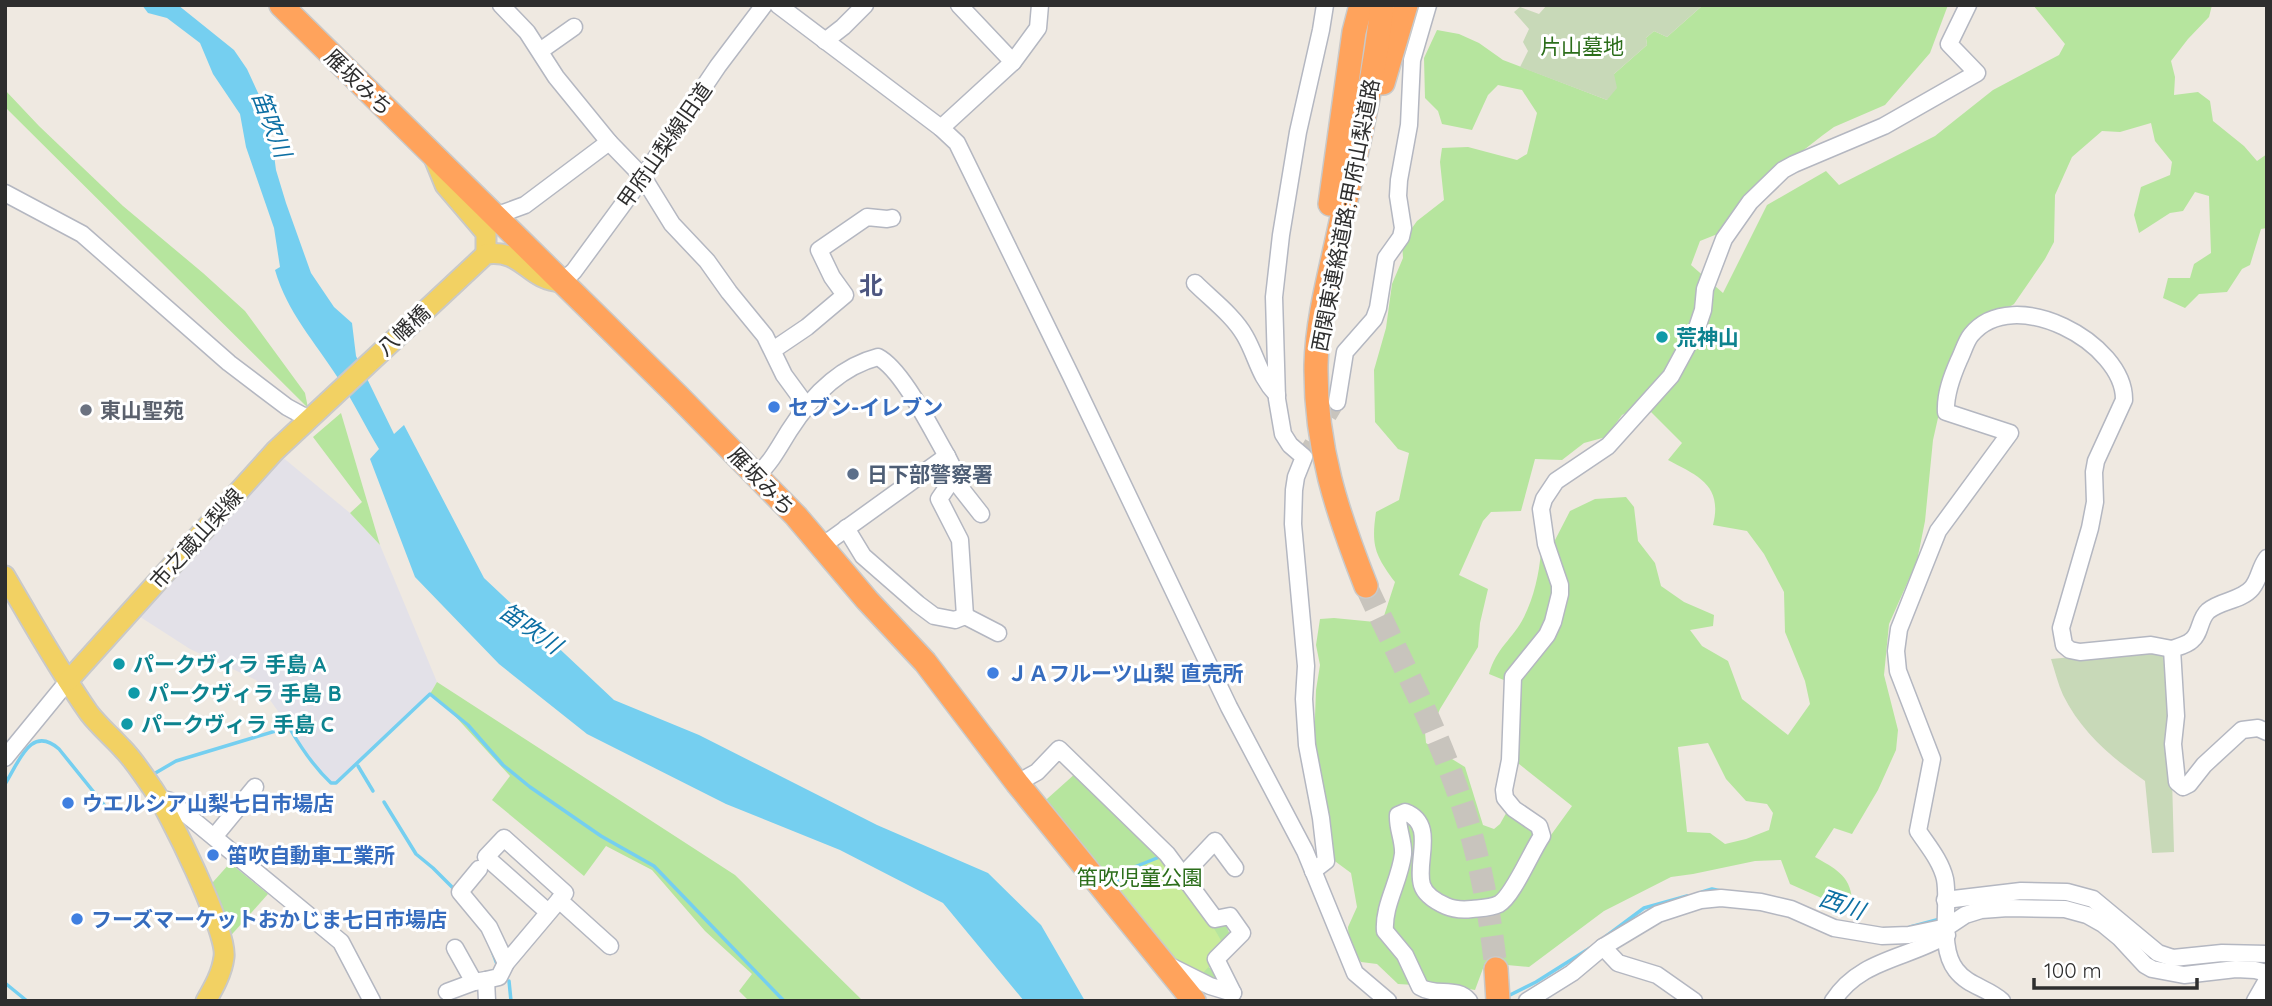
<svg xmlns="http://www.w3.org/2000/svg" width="2272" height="1006" viewBox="0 0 2272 1006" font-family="Quicksand,'Noto Sans JP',sans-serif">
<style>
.industrial{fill:#e3e1e8}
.green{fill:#b6e59e;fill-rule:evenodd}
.cemetery{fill:#c8d9b8}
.pitch{fill:#c9ec9a}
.water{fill:#75cff0}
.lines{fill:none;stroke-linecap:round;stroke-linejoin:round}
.stream{stroke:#75cff0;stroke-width:3.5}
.minor-tunnel{stroke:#c8c4bd;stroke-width:16;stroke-dasharray:16 8;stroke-linecap:butt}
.highway-tunnel{stroke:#c8c4bd;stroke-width:23;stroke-dasharray:23 11;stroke-linecap:butt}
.minor-casing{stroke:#b4b7c1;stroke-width:19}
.major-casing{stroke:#c9c9c9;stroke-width:23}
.highway-casing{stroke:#c9c9c9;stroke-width:26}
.minor{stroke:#fff;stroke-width:16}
.major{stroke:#f2d163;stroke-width:19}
.highway{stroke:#ffa35c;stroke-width:23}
.culture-dot{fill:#0f9aa8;stroke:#fff;stroke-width:2.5}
.shop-dot{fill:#3f7fe0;stroke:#fff;stroke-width:2.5}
.worship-dot{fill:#6b7280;stroke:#fff;stroke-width:2.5}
.service-dot{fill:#5c6f8a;stroke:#fff;stroke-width:2.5}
.labels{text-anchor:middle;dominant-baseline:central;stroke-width:6;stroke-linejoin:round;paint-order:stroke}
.park-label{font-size:21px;fill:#2c6e1b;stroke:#fff}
.street-label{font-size:21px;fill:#2e2e2e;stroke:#fff}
.culture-label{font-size:21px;font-weight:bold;fill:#0d838f;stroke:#fff;text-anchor:start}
.shop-label{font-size:21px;font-weight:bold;fill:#366cbe;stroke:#fff;text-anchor:start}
.worship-label{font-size:21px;font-weight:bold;fill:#5b616d;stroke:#fff;text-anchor:start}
.service-label{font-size:21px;font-weight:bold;fill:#4e5e75;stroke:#fff;text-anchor:start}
.water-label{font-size:23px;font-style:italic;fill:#0d6fa3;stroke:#fff}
.quarter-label{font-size:24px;font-weight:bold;fill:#4d5680;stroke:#fff}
</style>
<rect width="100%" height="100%" fill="#efe9e1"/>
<path class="industrial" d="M 275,451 L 350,513 L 380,545 L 437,682 L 430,694 L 336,783 L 331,783 L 306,756 L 289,727 L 256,680 L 190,649 L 131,611 Z"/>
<g class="green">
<path d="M 1703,5 L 1948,5 L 1930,53 L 1885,105 L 1834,127 L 1823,135 L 1743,197 L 1720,233 L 1700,241 L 1691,265 L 1723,293 L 1767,205 L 1826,171 L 1839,185 L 1935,136 L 1993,90 L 2059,55 L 2065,44 L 2033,5 L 2212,5 L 2209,17 L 2188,39 L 2171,61 L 2175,77 L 2174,95 L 2198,92 L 2210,101 L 2213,121 L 2244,146 L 2257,161 L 2267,154 L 2267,228 L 2261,229 L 2250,265 L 2242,269 L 2227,292 L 2199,294 L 2185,308 L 2163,298 L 2168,278 L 2190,278 L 2194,264 L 2211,253 L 2209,196 L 2195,192 L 2183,211 L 2170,213 L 2139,233 L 2134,215 L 2141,187 L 2170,175 L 2172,162 L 2155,141 L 2151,123 L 2120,132 L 2102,131 L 2072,157 L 2055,195 L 2054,242 L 2045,259 L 2014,304 L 1982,324 L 1945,387 L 1933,440 L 1925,521 L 1917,561 L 1889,624 L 1884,675 L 1898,730 L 1896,750 L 1878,790 L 1852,834 L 1834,828 L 1815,857 C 1834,868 1850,875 1852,899 L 1835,904 L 1790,884 L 1781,860 L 1755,861 L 1693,874 L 1671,877 L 1604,911 L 1529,967 L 1485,963 L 1475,990 L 1464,988 L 1398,984 L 1377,964 L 1361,962 L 1349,943 L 1348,927 L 1357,907 L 1351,873 L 1332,859 L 1314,744 L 1316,690 L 1320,665 L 1316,645 L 1320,619 L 1334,618 L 1375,622 L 1384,616 L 1395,582 C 1375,555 1371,546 1376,512 L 1399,500 L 1409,453 L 1398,449 L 1375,422 L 1374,370 L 1386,328 L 1392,284 L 1403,258 L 1402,242 L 1417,221 L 1444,200 L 1440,162 L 1442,148 L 1468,147 L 1517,160 L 1527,154 L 1537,113 L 1522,90 L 1498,85 L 1488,95 L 1472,130 L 1442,124 L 1438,111 L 1425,98 L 1424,58 L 1437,30 L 1459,34 L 1479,43 L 1503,60 L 1607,100 L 1614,74 L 1647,45 L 1646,38 L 1654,31 L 1667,37 ZM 1643,404 L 1682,443 L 1668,460 C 1698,476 1723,485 1713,525 L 1747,531 L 1764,554 L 1784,592 L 1785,632 L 1805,681 L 1810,704 L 1788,735 L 1742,699 L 1728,661 L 1702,646 L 1690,630 L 1713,626 L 1714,615 L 1684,602 L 1661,586 L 1655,563 L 1638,541 L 1634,507 L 1626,497 L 1595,499 L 1570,511 L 1554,542 L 1541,552 C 1539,574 1534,597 1524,617 C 1513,639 1496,648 1489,674 L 1516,685 L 1514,760 L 1572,806 L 1551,835 L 1509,808 L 1500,824 L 1494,829 L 1483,825 L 1465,767 L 1426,743 L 1424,721 L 1436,718 L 1440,709 L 1478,647 L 1480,623 L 1488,589 L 1459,575 L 1483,521 L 1491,512 L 1521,511 L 1535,459 L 1562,460 L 1584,443 L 1606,437 L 1622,415 ZM 1708,743 L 1726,779 L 1746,801 L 1767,804 L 1773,813 L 1769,830 L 1746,839 L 1725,844 L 1710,833 L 1687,832 L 1678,747 Z"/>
<path d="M 5,90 L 39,126 L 123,206 L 203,273 L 245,311 L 305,393 L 308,408 L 5,107 Z"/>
<path d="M 341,413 L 380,545 L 350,513 L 362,502 L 313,437 Z"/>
<path d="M 437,682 L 735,875 L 863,1001 L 749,1001 L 739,991 L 752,974 L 705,931 L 652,870 L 606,846 L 584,876 L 492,800 L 510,776 L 443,703 L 430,694 Z"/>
<path d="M 1076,773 L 1167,854 L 1214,927 L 1226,925 L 1233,942 L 1209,967 L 1227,988 L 1205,979 L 1038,807 Z"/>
<path d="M 230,863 L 268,894 L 225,942 L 205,891 Z"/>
</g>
<g class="cemetery">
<path d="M 1547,5 L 1556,7 L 1558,5 L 1703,5 L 1667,37 L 1654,31 L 1646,38 L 1647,45 L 1614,74 L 1617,88 L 1607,100 L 1520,67 L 1528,51 L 1523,42 L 1529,29 L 1514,12 L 1520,7 L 1539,14 Z"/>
<path d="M 2147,650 L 2166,653 L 2172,778 L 2174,852 L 2152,853 L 2145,781 C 2111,757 2082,733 2063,695 C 2058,684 2055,671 2051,659 Z"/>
</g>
<path class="pitch" d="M 1167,854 L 1183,875 L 1226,949 L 1198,978 L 1176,962 L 1109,887 L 1137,866 Z"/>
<path class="water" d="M 142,5 L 178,5 L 234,50 L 247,69 L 259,95 L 272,140 L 276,170 L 286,203 L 311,273 L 334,307 L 352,323 L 356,356 L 394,434 L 404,425 L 484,578 L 614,700 L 699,735 L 877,825 L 988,873 L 1041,925 L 1085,1001 L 1024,1001 L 943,903 L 840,850 L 726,804 L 587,734 L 499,664 L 415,577 L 370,459 L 379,449 C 365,426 353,401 338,378 C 315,342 287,312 275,270 L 280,267 L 274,228 L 246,147 L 240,114 L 213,74 L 200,43 L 167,18 L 148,13 Z"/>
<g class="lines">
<g class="stream">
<path d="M 358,766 L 373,791"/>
<path d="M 152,775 L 176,761 L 289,727 C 301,748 313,766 331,783 L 336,783 L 430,694 L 468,725 L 503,765 L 530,787 L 601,836 L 654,866 L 784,1001"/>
<path d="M 5,784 C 19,762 31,724 59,749 L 109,811"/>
<path d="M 384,802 L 416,854 L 433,868 L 456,891"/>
<path d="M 1111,885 L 1137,866 L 1162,856"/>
<path d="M 1702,892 L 1712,889 L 1721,891"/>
<path d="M 1910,927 L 1940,919"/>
<path d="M 1605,937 L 1644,908 L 1687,896"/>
<path d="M 491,948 L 498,967"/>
<path d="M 2139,948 L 2157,963"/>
<path d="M 2196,966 L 2219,963"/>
<path d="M 509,981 L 511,1001"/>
<path d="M 5,983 L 27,1001"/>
<path d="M 1506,997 L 1536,982 L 1590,948"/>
</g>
<path class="minor-tunnel" d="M 1304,457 L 1337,402"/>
<path class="highway-tunnel" d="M 1366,586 C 1396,651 1430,715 1454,781 C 1477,842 1489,905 1496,969"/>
<g class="minor-casing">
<g id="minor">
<path d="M 501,5 L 527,32 L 556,77 L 609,142 L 643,177 L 672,224 L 707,261 L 729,292 L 765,336 L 784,375 L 806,405"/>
<path d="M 778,5 L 941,128 L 957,143 L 1071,376 L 1229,707 L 1305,851 L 1355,973 L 1388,1001"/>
<path d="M 959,5 L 1013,62"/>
<path d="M 825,41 L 843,27 L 865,5"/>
<path d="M 540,51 L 574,27"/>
<path d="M 941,128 L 1013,62 L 1038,28 L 1040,5"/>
<path d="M 5,193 L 82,234 L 229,363 L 287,407 L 309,419"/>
<path d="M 495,216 L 525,205 L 609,142"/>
<path d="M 562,282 L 574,271 L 643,177 L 718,66 L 764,5"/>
<path d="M 1195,283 C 1211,299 1234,316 1245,336 C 1257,357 1259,376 1277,395"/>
<path d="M 773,350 L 807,327 L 845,295 L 832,277 L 819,250 L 867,217 L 887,219 L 892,218"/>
<path d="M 1337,402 L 1345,352 L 1374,319 L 1378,308 L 1386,258 L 1401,237 L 1403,228 L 1398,196 L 1399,180 L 1409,125 L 1412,60 L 1428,5"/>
<path d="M 956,474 L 959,486 L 981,514"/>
<path d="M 757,475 C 771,463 779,447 789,431 C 810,398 839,367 878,357 C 903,370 932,431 947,456"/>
<path d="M 846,528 L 863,556 L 918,604 L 934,616 L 955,620 L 965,616 L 998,633"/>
<path d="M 822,546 L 947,456 L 956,474 L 939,499 L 960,540 L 965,616"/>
<path d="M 2267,558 C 2259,569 2260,578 2252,588 C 2241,601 2221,600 2208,611 C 2199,619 2201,633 2192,640 C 2187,645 2178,647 2172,649 L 2176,716 L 2173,744 L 2177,782 L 2183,787 L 2189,784 L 2204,765 L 2242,730 L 2258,728 L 2267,732"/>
<path d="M 5,758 L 68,681"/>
<path d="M 1017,783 L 1037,772 L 1059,749 L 1167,854 L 1215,919 L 1230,916 L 1242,933 L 1216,959 L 1233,993"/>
<path d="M 159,798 L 170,801 L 341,942 L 372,1001"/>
<path d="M 214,837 L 255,787"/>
<path d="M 479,869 L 460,892 L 489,927 L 506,963"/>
<path d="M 1313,871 L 1326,861 L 1321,818 L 1307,745 L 1304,699 L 1306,666 L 1293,524 L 1294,490 L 1296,477 L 1304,457 L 1290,445 L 1283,434 L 1277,399 L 1274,297 L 1281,235 L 1298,132 L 1321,30 L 1325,5"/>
<path d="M 1183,875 L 1215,841 L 1235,868"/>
<path d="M 559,900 L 610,946"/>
<path d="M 1945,900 L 2021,891 L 2067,892 L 2093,899 L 2158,953 L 2173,958 L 2222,953 L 2267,954"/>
<path d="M 1603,947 L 1618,963 L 1657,975 L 1694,1001"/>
<path d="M 455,948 L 474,982"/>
<path d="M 1168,968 L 1172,967 L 1210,986 L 1233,993"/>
<path d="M 486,980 L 499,977 L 506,963 L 565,893 L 504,838 L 486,857 L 548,912"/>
<path d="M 447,992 L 474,982 L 486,980 L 487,1001"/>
<path d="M 1469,1001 C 1457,986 1436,997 1420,987 L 1405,955 L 1385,931 C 1383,905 1400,881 1403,854 C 1404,841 1397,828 1398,815 L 1405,812 C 1437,824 1415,862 1422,885 C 1425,895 1437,902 1446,906 C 1455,910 1463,910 1472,909 C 1481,908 1491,908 1499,904 C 1513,896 1531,852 1542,836 L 1539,826 L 1514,809 L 1505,798 L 1504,790 L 1510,760 L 1513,677 L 1547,635 L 1553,622 L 1560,594 L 1560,585 L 1546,544 L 1541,509 L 1544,499 L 1556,481 L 1608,446 L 1671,376 L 1697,328 L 1703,310 L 1705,289 L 1724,239 L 1750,202 L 1783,170 L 1794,164 L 1884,126 L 1977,73 L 1949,44 L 1968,5"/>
<path d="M 1527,1001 L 1572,973 L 1603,947 L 1658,914 L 1701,900 L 1721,898 L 1761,902 L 1791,909 L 1834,928 L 1882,936 L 1909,935 L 1947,927 L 1965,915 L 1981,910 L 2008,908 L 2065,909 L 2087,915 L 2103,924 L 2120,938 L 2145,965 L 2152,969 L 2184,975 L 2236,969 L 2255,970 L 2267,973"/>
<path d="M 1833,1001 C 1860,959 1907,959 1947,935"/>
<path d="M 2002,1001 C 1988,988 1968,986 1956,970 C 1938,947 1950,907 1945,879 C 1941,861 1928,846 1918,831 L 1932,759 L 1898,671 L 1896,651 L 1899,629 L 1938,531 L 2010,433 L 1946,412 C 1945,394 1952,376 1959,360 C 1963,352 1966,341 1971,335 C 2013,283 2125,343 2124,400 L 2096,461 L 2094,472 L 2095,502 L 2090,528 L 2061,628 L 2064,645 L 2070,650 L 2080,652 L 2151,645 L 2172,649"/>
<path d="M 2255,1001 L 2267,980"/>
</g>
</g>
<g class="major-casing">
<g id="major">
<path d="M 434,158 L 445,185 L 486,233 L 486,254"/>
<path d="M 5,576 C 32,622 58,669 89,713 C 99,726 111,736 122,748 C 133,759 142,773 151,786 C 168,809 228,932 224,957 C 222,973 214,987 206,1001"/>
<path d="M 68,681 L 275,451 L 486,254 C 524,249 526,280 562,282"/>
</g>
</g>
<g class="highway-casing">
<g id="highway">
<path d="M 281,5 L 678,396 L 796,516 L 867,600 L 925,662 L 1017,783 L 1194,1001"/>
<path d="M 1383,83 L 1406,5"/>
<path d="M 1330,204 L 1354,32 L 1361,5"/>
<path d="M 1366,586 C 1337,512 1315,447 1316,365 C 1317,323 1328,281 1337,240 C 1354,162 1374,85 1382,5"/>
<path d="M 1496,969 L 1498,1001"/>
</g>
</g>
<use href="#minor" class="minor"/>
<use href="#major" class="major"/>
<use href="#highway" class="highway"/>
</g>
<g class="culture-dot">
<circle cx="1662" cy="337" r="7"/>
<circle cx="119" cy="664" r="7"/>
<circle cx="134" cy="693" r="7"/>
<circle cx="127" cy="724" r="7"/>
</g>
<g class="shop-dot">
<circle cx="774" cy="407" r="7"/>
<circle cx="993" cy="673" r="7"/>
<circle cx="68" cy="803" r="7"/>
<circle cx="213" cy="855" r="7"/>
<circle cx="77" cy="919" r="7"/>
</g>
<circle class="worship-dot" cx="86" cy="410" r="7"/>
<circle class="service-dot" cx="853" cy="474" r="7"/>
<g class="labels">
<g class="park-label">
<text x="1582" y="46">片山墓地</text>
<text x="1140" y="877">笛吹児童公園</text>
</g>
<g class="street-label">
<text transform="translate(359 82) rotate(44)">雁坂みち</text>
<text transform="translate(664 145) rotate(-55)">甲府山梨線旧道</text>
<text transform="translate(1345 215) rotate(-79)">西関東連絡道路;甲府山梨道路</text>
<text transform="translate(403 330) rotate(-43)">八幡橋</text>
<text transform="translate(762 481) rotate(46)">雁坂みち</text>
<text transform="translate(196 538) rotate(-48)">市之蔵山梨線</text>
</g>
<g class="culture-label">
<text x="1676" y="337">荒神山</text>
<text x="133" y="664">パークヴィラ 手島 A</text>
<text x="148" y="693">パークヴィラ 手島 B</text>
<text x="141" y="724">パークヴィラ 手島 C</text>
</g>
<g class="shop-label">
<text x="788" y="407">セブン-イレブン</text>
<text x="1007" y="673">ＪＡフルーツ山梨 直売所</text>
<text x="82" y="803">ウエルシア山梨七日市場店</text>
<text x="227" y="855">笛吹自動車工業所</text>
<text x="91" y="919">フーズマーケットおかじま七日市場店</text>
</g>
<g class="worship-label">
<text x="100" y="410">東山聖苑</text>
</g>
<g class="service-label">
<text x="867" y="474">日下部警察署</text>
</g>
<g class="water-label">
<text transform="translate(272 124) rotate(69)">笛吹川</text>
<text transform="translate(531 628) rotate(35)">笛吹川</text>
<text transform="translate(1842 904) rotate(19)">西川</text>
</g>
<g class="quarter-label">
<text x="871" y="285">北</text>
</g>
</g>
<rect width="2272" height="1006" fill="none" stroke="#2e2e2e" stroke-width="14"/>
<path d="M2034 978v10h163v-10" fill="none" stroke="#2e2e2e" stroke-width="3.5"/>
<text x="2044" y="978" font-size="21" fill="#2e2e2e" stroke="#ffffff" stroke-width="5" paint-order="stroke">100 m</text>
</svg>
